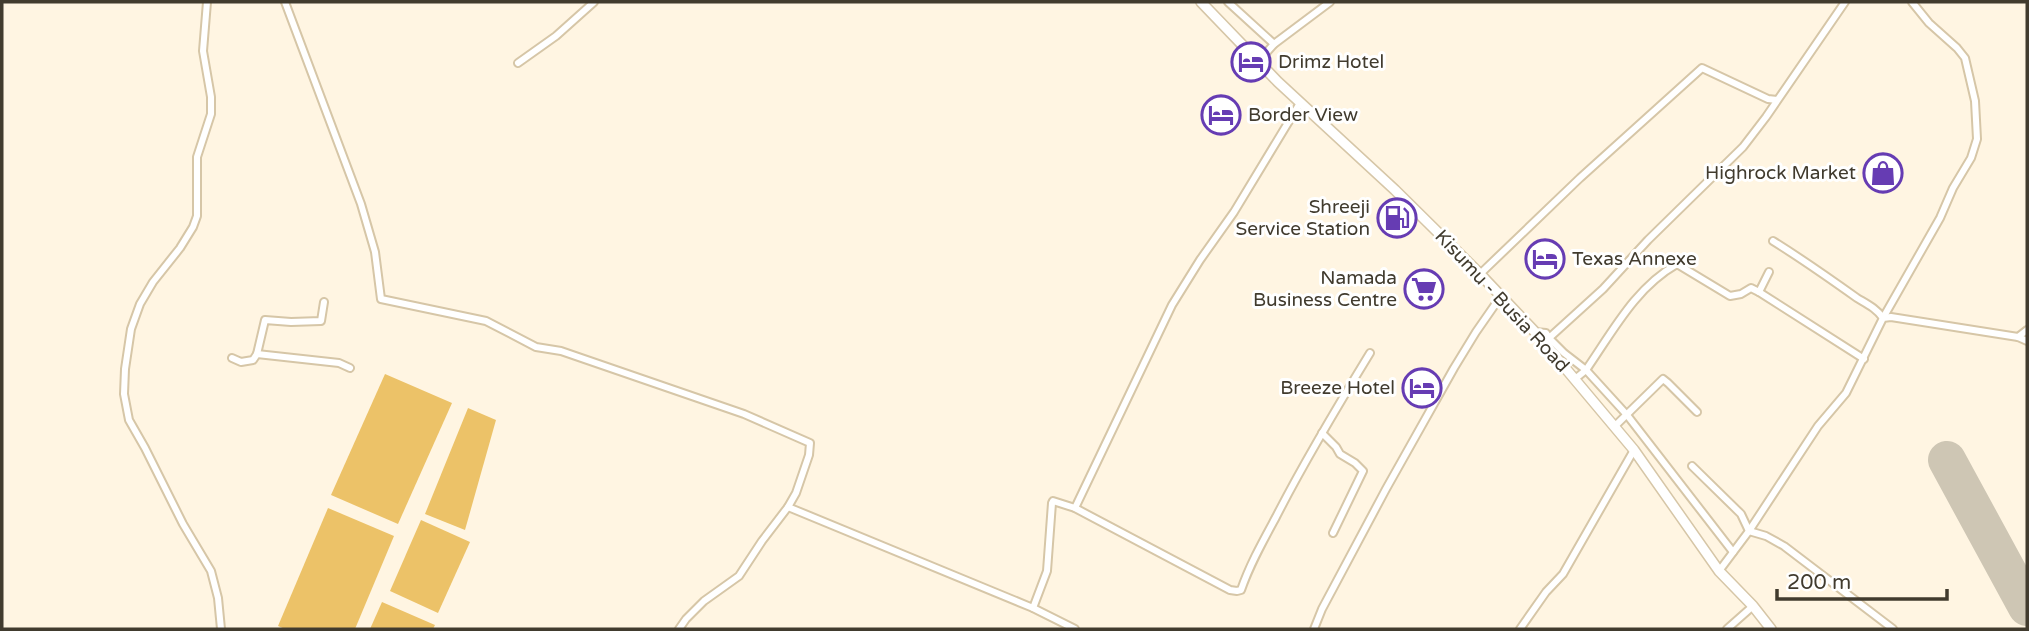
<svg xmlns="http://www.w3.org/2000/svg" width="2029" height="631" viewBox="0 0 2029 631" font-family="'Varela Round',sans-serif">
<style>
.water{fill:#ecc268}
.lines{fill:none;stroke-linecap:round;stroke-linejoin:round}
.runway{stroke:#cec6b4;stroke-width:38}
.minor-casing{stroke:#d6c6a7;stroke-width:10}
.highway-casing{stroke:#d6c6a7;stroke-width:12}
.minor{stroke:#fff;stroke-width:6}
.highway{stroke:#fff;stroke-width:9}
.labels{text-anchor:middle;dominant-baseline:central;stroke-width:6;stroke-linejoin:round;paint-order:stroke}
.poi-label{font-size:19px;fill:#413b2e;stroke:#fff;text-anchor:end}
.street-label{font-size:19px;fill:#413b2e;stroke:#fff}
</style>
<rect width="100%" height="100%" fill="#fff5e2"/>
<g class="water">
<path d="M 385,374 L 452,403 L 398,524 L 331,495 Z"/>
<path d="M 468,408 L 496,420 L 465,530 L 425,514 Z"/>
<path d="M 328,508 L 394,536 L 355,629 L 285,629 L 278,626 Z"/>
<path d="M 421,520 L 470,542 L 438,613 L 390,591 Z"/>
<path d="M 382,602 L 435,625 L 433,629 L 370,629 Z"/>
</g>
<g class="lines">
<path class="runway" d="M 1947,460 L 2027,607"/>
<g class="minor-casing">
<g id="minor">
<path d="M 207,2 L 203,51 L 211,97 L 211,114 L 197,157 L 197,216 L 193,227 L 180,248 L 153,282 L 140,304 L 131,329 L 125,369 L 124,394 L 129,420 L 145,448 L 183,524 L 211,571 L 218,598 L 221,629"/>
<path d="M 285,2 L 361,204 L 375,252 L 381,299 L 486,321 L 536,347 L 561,351 L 744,414 L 810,443 L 809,455 L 796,493 L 788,507 L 762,541 L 739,576 L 704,601 L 686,619 L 679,629"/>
<path d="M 1228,2 L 1274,44"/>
<path d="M 1259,61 L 1274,44 L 1330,2"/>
<path d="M 518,63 L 556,36 L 594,2"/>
<path d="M 1773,241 C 1802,259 1829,278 1857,298 C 1867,304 1876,308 1883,318 L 1940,218 L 1953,188 L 1971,158 L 1977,139 L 1975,101 L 1965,58 L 1957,48 L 1929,23 L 1912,2"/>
<path d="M 1480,274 L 1580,178 L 1702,68 L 1768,99 L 1777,100"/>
<path d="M 1759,292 L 1769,272"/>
<path d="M 1535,332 L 1546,333 L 1549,338 L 1603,289 L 1648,240 L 1743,147 L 1766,117 L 1845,2"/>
<path d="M 2018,337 L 2027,330"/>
<path d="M 1549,338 L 1564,353 L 1586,370 L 1627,415 L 1733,552"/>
<path d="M 257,354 L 339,363 L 350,368"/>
<path d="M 232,358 L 241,362 L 253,360 L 257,354 L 265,320 L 291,322 L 321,321 L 324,302"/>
<path d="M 1575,379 L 1586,370 C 1613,331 1635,288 1677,264 L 1730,296 L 1741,294 L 1751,288 L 1759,292 L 1864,359"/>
<path d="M 1615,426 L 1663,379 L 1668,383 L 1697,412"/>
<path d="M 1322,433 L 1336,447 L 1340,454 L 1355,463 L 1363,471 L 1333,533"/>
<path d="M 1692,466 L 1741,514 L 1749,531 L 1766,536 L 1784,546 L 1893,629"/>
<path d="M 788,507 L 1033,608 L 1075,629"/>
<path d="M 1075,508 L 1172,305 L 1200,260 L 1234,212 L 1300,103"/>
<path d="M 1719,571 L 1749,531 L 1818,426 L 1846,393 L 1883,318 L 1891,317 L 2018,337 L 2027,341"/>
<path d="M 1033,608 L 1047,571 L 1052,503 L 1053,501 L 1075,508 L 1230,590 L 1237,591 L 1241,590 C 1250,564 1263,541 1276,517 C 1305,460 1337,407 1370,353"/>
<path d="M 1314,629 L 1322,609 L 1386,489 L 1454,368 L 1476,332 L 1501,296"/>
<path d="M 1520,629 L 1546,592 L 1563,574 L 1634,450"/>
<path d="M 1727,629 L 1753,606"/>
</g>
</g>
<g class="highway-casing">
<path id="highway" d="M 1201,2 L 1278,82 L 1395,190 L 1480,274 L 1535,332 L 1634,450 L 1719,571 L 1753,606 L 1771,629"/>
</g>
<use href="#minor" class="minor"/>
<use href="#highway" class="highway"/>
</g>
<defs>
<g id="hotel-ring" transform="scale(2.0125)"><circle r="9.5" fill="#fff" stroke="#663cb3" stroke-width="1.5"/><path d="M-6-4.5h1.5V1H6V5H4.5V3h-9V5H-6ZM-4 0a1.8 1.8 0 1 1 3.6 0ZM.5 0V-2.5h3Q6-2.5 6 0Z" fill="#663cb3"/></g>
<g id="shop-ring" transform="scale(2.0125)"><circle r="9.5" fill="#fff" stroke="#663cb3" stroke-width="1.5"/><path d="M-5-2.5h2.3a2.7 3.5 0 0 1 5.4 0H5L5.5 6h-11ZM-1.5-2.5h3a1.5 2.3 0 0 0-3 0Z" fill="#663cb3"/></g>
<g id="fuel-ring" transform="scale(2.0125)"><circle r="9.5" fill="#fff" stroke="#663cb3" stroke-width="1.5"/><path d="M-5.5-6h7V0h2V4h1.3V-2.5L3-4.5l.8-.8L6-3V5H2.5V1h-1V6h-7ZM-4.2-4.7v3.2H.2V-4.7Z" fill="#663cb3"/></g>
<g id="supermarket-ring" transform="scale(2.0125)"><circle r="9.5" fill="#fff" stroke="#663cb3" stroke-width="1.5"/><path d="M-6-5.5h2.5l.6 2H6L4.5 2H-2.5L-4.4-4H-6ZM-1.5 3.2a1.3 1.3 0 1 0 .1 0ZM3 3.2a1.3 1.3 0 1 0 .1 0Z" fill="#663cb3"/></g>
</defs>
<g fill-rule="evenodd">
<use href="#hotel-ring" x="1251" y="62"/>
<use href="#hotel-ring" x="1221" y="115"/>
<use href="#shop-ring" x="1883" y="173"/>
<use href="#fuel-ring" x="1397" y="218"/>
<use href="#hotel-ring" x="1545" y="259"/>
<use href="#supermarket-ring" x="1424" y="289"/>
<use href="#hotel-ring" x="1422" y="388"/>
</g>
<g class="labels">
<g class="poi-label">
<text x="1278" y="62" text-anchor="start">Drimz Hotel</text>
<text x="1248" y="115" text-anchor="start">Border View</text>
<text x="1856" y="173">Highrock Market</text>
<text x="1370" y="207">Shreeji<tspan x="1370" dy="22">Service Station</tspan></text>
<text x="1572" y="259" text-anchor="start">Texas Annexe</text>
<text x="1397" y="278">Namada<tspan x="1397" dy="22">Business Centre</tspan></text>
<text x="1395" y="388">Breeze Hotel</text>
</g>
<g class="street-label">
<text transform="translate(1502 301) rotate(47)">Kisumu - Busia Road</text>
</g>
</g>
<rect width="2029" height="631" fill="none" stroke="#413b2e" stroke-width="7"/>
<path d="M1777 589v10h170v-10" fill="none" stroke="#413b2e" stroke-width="3.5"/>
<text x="1787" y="589" font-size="21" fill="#413b2e" stroke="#ffffff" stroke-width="5" paint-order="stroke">200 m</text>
</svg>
